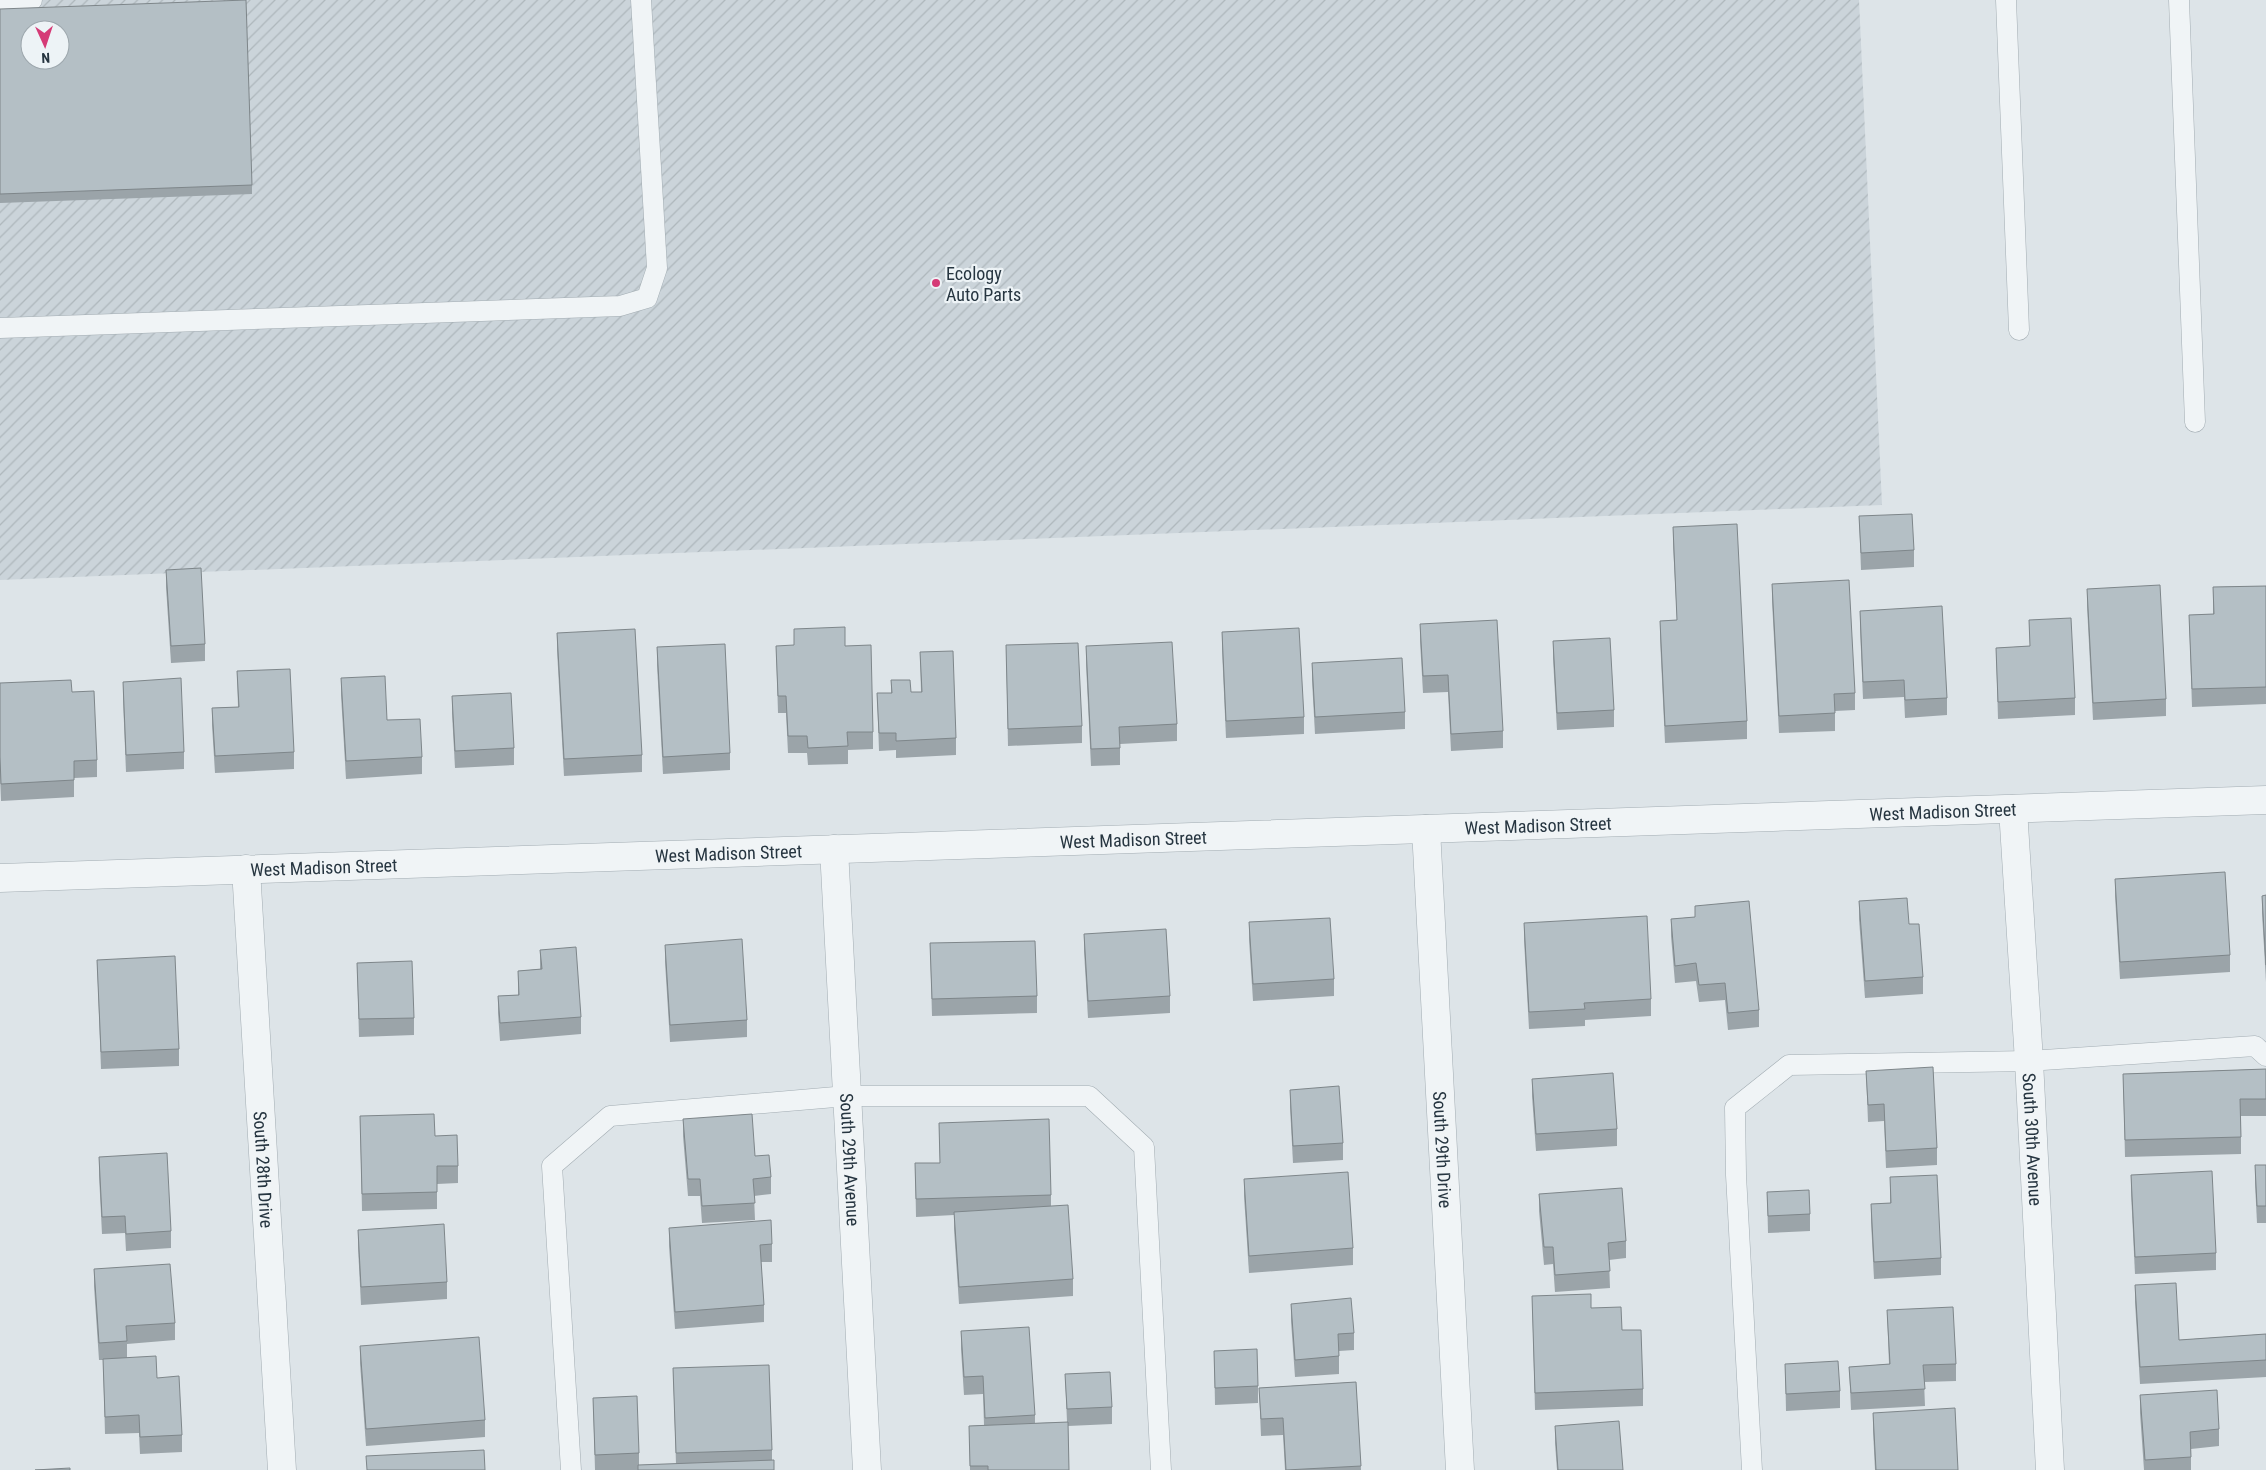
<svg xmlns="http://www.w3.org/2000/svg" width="2266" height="1470" viewBox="0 0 2266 1470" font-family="'Roboto Condensed',sans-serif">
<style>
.industrial{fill:url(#industrial-furrows);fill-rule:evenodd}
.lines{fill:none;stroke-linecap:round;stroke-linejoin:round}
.service-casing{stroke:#a2acb2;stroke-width:21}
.minor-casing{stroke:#a2acb2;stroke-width:29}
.service{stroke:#f0f4f6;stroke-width:20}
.minor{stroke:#f0f4f6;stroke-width:28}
.wall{fill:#9ba4a9}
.building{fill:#b4bfc5;stroke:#7e868a;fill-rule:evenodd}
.poi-dot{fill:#d53a76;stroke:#edf3f6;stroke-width:2}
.labels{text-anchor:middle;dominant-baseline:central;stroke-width:4.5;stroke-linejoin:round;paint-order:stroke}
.poi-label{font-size:18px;fill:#263540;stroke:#edf3f6;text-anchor:start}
.street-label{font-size:18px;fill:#263540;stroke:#edf3f6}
</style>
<defs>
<pattern id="industrial-furrows" width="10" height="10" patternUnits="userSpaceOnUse" patternTransform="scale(1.25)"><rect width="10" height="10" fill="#cbd4da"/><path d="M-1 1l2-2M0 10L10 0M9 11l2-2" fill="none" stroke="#aeb7bc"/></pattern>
</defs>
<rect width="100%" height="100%" fill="#dde4e8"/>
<path class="industrial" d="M 0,0 L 1859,0 L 1882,505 L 0,580 ZM 30,30 L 60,30 L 60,60 L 30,60 Z"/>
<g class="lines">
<g class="service-casing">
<g id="service">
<path d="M 2006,0 L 2019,330"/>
<path d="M 2179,0 L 2195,422"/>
<path d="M 0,1 L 32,0"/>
<path d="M 0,328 L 620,306 L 647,298 L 657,268 L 641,0"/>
<path d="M 571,1470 L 552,1166 L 610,1116 L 847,1096 L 1089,1096 L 1144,1147 L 1161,1470"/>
<path d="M 1752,1470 L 1736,1175 L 1735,1108 L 1789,1065 L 2029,1061 L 2255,1046 L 2266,1056"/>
</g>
</g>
<g class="minor-casing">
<g id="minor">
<path id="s1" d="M 2013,809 L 2029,1061 L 2050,1470"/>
<path id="s2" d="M 1426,829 L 1460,1470"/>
<path id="s3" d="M 834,849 L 867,1470"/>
<path id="s4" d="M 246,869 L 282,1470"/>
<path id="s5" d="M 0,878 L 2266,800"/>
</g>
</g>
<use href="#service" class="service"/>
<use href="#minor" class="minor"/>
</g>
<g class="wall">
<path d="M 0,9 L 252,185 L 252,194 L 0,203 Z"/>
<path d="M 1859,516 L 1914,550 L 1914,567 L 1861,570 Z"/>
<path d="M 1673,527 L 1747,721 L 1747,739 L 1665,743 L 1660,638 L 1660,621 L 1677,620 L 1673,544 Z"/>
<path d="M 166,570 L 205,644 L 205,661 L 171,663 L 166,587 Z"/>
<path d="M 1772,584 L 1855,693 L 1855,710 L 1835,711 L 1835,731 L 1779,733 L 1772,601 Z"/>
<path d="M 2266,586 L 2266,704 L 2192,707 L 2189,615 L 2213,614 L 2213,587 Z"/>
<path d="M 2087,589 L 2166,699 L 2166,716 L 2093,720 L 2087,606 Z"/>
<path d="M 1860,611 L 1947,698 L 1947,715 L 1905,718 L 1904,697 L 1863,699 L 1860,628 Z"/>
<path d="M 2029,620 L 2075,698 L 2075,715 L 1998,719 L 1996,648 L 2030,646 Z"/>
<path d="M 1420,624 L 1503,731 L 1503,748 L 1451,751 L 1448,692 L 1423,693 L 1420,641 Z"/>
<path d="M 1222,632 L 1304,717 L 1304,734 L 1226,738 L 1222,649 Z"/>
<path d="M 557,633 L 642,755 L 642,772 L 564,776 L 557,650 Z"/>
<path d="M 1553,641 L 1614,710 L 1614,727 L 1557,730 L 1553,658 Z"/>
<path d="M 1006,645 L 1082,726 L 1082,743 L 1008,746 Z"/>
<path d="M 776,646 L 845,646 L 873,732 L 873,749 L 848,750 L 848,764 L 808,765 L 807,753 L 788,753 L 786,713 L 778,713 Z"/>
<path d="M 1086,646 L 1177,724 L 1177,741 L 1120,744 L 1120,765 L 1091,766 L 1086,664 Z"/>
<path d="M 657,647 L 730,753 L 730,770 L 663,774 L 657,665 Z"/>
<path d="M 920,652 L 956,738 L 956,755 L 896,758 L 896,750 L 879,751 L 877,693 L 891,693 L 891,680 L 911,692 L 921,692 Z"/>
<path d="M 1312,663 L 1405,712 L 1405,729 L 1315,734 L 1312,680 Z"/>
<path d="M 237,671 L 294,752 L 294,769 L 215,773 L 212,725 L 212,708 L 238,707 Z"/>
<path d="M 341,678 L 387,720 L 422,757 L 422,774 L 346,779 L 341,695 Z"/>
<path d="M 123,682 L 184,752 L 184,769 L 126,772 L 123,699 Z"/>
<path d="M 0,683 L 72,692 L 97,760 L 97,777 L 74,778 L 74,797 L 1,801 L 0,775 Z"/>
<path d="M 452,696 L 514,748 L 514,765 L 455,768 L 452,713 Z"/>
<path d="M 2115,879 L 2230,955 L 2230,972 L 2120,979 L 2115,896 Z"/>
<path d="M 2266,895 L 2266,982 L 2262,913 L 2262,896 Z"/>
<path d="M 1859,901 L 1909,924 L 1923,977 L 1923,994 L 1865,998 L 1859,919 Z"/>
<path d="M 1695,906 L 1759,1010 L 1759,1027 L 1728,1030 L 1725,1000 L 1699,1002 L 1696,981 L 1675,983 L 1671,936 L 1671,919 L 1695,917 Z"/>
<path d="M 1249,922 L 1334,979 L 1334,996 L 1253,1001 L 1249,939 Z"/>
<path d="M 1524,923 L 1651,999 L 1651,1016 L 1585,1020 L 1585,1026 L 1529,1029 L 1524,940 Z"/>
<path d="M 1084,934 L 1170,996 L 1170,1013 L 1088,1018 L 1084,951 Z"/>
<path d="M 930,943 L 1037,996 L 1037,1013 L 932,1016 Z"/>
<path d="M 665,945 L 747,1020 L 747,1037 L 670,1042 L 665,962 Z"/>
<path d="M 540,950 L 581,1017 L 581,1034 L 500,1041 L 498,1013 L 498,996 L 518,995 L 518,971 L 540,969 Z"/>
<path d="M 97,960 L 179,1049 L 179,1066 L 101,1069 Z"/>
<path d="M 357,963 L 414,1018 L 414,1035 L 359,1037 Z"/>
<path d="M 2266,1069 L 2266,1116 L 2241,1116 L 2241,1154 L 2125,1157 L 2123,1074 Z"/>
<path d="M 1866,1071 L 1937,1148 L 1937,1165 L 1886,1168 L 1884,1121 L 1868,1122 Z"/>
<path d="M 1532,1079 L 1617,1129 L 1617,1146 L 1536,1151 L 1532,1096 Z"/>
<path d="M 1290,1090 L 1343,1143 L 1343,1160 L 1293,1163 L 1290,1107 Z"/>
<path d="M 360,1116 L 435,1136 L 458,1166 L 458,1183 L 437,1184 L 437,1209 L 362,1211 Z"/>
<path d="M 683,1119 L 755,1156 L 771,1177 L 771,1194 L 754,1196 L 755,1220 L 702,1223 L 700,1196 L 688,1196 L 683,1136 Z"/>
<path d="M 939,1123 L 1051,1195 L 1051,1206 L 1073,1279 L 1073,1296 L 959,1304 L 954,1229 L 954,1215 L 916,1217 L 915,1163 L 940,1163 Z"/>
<path d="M 99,1157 L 171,1231 L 171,1248 L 126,1251 L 125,1233 L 102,1234 L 99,1175 Z"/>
<path d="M 2255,1165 L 2266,1165 L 2266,1223 L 2257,1223 L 2255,1183 Z"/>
<path d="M 2131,1175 L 2216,1253 L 2216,1270 L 2135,1274 L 2131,1192 Z"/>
<path d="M 1890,1177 L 1941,1258 L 1941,1275 L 1874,1279 L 1871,1221 L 1871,1204 L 1890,1203 Z"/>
<path d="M 1244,1179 L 1353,1248 L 1353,1265 L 1249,1273 L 1244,1196 Z"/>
<path d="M 1767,1192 L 1810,1214 L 1810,1231 L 1768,1233 Z"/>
<path d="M 1539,1194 L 1626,1241 L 1626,1258 L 1609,1260 L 1610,1288 L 1555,1292 L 1553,1264 L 1544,1265 L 1539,1211 Z"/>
<path d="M 669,1228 L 772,1244 L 772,1262 L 761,1262 L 764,1305 L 764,1322 L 675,1329 L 669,1246 Z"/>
<path d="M 358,1230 L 447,1282 L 447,1299 L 361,1305 L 358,1247 Z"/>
<path d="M 94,1269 L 175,1323 L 175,1340 L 127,1344 L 127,1358 L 157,1378 L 182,1435 L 182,1452 L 140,1454 L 139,1433 L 105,1434 L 103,1360 L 99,1360 L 94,1286 Z"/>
<path d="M 2135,1285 L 2179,1340 L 2266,1334 L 2266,1377 L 2140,1384 L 2135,1302 Z"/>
<path d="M 1532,1296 L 1591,1308 L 1622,1330 L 1643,1389 L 1643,1406 L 1535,1410 Z"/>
<path d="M 1291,1304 L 1354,1333 L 1354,1350 L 1339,1351 L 1339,1374 L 1295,1377 L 1291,1321 Z"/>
<path d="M 1887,1310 L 1956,1364 L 1956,1381 L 1924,1382 L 1925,1406 L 1851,1410 L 1849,1367 L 1889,1364 Z"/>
<path d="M 961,1331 L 1035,1415 L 1035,1423 L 1067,1422 L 1065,1374 L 1112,1407 L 1112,1424 L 1068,1426 L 1069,1470 L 970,1470 L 969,1426 L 984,1425 L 983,1394 L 964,1395 L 961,1349 Z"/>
<path d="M 360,1346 L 485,1420 L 485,1437 L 366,1446 L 360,1363 Z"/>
<path d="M 1214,1351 L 1258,1386 L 1258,1403 L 1215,1405 Z"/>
<path d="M 1785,1364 L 1840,1391 L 1840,1408 L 1786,1411 Z"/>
<path d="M 673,1368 L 772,1450 L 772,1460 L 774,1470 L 595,1470 L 593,1398 L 639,1453 L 639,1465 L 676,1464 Z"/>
<path d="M 1356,1382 L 1361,1470 L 1285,1470 L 1283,1435 L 1261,1436 L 1259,1388 Z"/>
<path d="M 2140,1395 L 2219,1429 L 2219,1446 L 2191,1449 L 2191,1470 L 2144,1470 L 2140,1413 Z"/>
<path d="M 1873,1413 L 1958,1470 L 1875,1470 L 1873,1430 Z"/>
<path d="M 1555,1426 L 1623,1470 L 1557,1470 L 1555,1443 Z"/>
</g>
<g class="building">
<path d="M 246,0 L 252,185 L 0,194 L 0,9 ZM 30,30 L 60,30 L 60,60 L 30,60 Z"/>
<path d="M 1912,514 L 1914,550 L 1861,553 L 1859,516 Z"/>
<path d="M 1737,524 L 1747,721 L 1665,726 L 1660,621 L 1677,620 L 1673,527 Z"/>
<path d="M 201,568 L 205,644 L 171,646 L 166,570 Z"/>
<path d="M 1849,580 L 1855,693 L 1834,694 L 1835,713 L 1779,716 L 1772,584 Z"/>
<path d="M 2160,585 L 2166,699 L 2093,703 L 2087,589 Z"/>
<path d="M 2266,586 L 2266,687 L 2192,689 L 2189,615 L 2214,614 L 2213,587 Z"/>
<path d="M 1942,606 L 1947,698 L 1905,700 L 1904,680 L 1863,682 L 1860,611 Z"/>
<path d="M 2071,618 L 2075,698 L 1998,702 L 1996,648 L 2030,646 L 2029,620 Z"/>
<path d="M 1497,620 L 1503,731 L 1451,734 L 1448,675 L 1423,676 L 1420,624 Z"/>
<path d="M 845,627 L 845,646 L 871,645 L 873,732 L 847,732 L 848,746 L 808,748 L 807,736 L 788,736 L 786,696 L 778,696 L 776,646 L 794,645 L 794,629 Z"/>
<path d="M 1299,628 L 1304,717 L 1226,721 L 1222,632 Z"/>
<path d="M 635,629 L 642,755 L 564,759 L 557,633 Z"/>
<path d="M 1610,638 L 1614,710 L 1557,713 L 1553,641 Z"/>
<path d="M 1172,642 L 1177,724 L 1119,727 L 1120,748 L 1091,749 L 1086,646 Z"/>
<path d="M 1078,643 L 1082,726 L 1008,729 L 1006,645 Z"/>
<path d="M 725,644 L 730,753 L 663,757 L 657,647 Z"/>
<path d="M 953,651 L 956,738 L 896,741 L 896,733 L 879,733 L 877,693 L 892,693 L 891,680 L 910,680 L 911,692 L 922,692 L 920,652 Z"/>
<path d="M 1402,658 L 1405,712 L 1315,717 L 1312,663 Z"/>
<path d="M 290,669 L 294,752 L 215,756 L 212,708 L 239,707 L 237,671 Z"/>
<path d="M 385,676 L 387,720 L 420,719 L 422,757 L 346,761 L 341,678 Z"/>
<path d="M 181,678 L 184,752 L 126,755 L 123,682 Z"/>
<path d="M 71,680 L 72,692 L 94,691 L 97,760 L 74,761 L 74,780 L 1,784 L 0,757 L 0,683 Z"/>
<path d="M 511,693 L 514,748 L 455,751 L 452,696 Z"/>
<path d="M 2225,872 L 2230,955 L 2120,962 L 2115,879 Z"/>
<path d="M 2266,895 L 2266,965 L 2262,896 Z"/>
<path d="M 1907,898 L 1909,924 L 1919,924 L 1923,977 L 1865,981 L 1859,901 Z"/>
<path d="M 1749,901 L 1759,1010 L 1728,1013 L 1725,983 L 1699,985 L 1696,963 L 1675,966 L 1671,919 L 1695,917 L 1695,906 Z"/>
<path d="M 1647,916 L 1651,999 L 1584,1003 L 1585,1009 L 1529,1012 L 1524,923 Z"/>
<path d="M 1330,918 L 1334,979 L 1253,984 L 1249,922 Z"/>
<path d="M 1166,929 L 1170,996 L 1088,1001 L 1084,934 Z"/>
<path d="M 742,939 L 747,1020 L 670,1025 L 665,945 Z"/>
<path d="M 1035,941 L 1037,996 L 932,999 L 930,943 Z"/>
<path d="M 576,947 L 581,1017 L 500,1023 L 498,996 L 519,995 L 518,971 L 542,969 L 540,950 Z"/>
<path d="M 175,956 L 179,1049 L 101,1052 L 97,960 Z"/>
<path d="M 412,961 L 414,1018 L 359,1019 L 357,963 Z"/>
<path d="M 1933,1067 L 1937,1148 L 1886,1151 L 1884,1104 L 1868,1105 L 1866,1071 Z"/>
<path d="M 2266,1069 L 2266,1099 L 2240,1099 L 2241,1137 L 2125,1140 L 2123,1074 Z"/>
<path d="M 1613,1073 L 1617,1129 L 1536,1134 L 1532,1079 Z"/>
<path d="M 1339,1086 L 1343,1143 L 1293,1146 L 1290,1090 Z"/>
<path d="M 434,1114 L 435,1136 L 457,1135 L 458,1166 L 437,1166 L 437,1192 L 362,1194 L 360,1116 Z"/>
<path d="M 752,1114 L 755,1156 L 769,1155 L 771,1177 L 753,1179 L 755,1203 L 702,1206 L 700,1179 L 688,1179 L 683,1119 Z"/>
<path d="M 1049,1119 L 1051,1195 L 916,1199 L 915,1163 L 940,1163 L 939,1123 Z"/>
<path d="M 167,1153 L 171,1231 L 126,1234 L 125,1216 L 102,1217 L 99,1157 Z"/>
<path d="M 2255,1165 L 2266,1165 L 2266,1206 L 2257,1206 Z"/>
<path d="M 2212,1171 L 2216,1253 L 2135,1257 L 2131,1175 Z"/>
<path d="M 1348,1172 L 1353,1248 L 1249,1256 L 1244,1179 Z"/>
<path d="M 1937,1175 L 1941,1258 L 1874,1262 L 1871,1204 L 1891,1203 L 1890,1177 Z"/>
<path d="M 1622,1188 L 1626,1241 L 1608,1243 L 1610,1271 L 1555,1275 L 1553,1247 L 1544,1247 L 1539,1194 Z"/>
<path d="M 1809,1190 L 1810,1214 L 1768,1216 L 1767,1192 Z"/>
<path d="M 1068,1205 L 1073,1279 L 959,1287 L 954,1212 Z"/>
<path d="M 771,1220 L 772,1244 L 760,1245 L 764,1305 L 675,1312 L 669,1228 Z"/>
<path d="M 444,1224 L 447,1282 L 361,1287 L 358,1230 Z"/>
<path d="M 170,1264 L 175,1323 L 126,1326 L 127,1341 L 99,1343 L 94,1269 Z"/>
<path d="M 2176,1283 L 2179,1340 L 2266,1334 L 2266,1360 L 2140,1367 L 2135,1285 Z"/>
<path d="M 1591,1294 L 1591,1308 L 1621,1307 L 1622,1330 L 1641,1330 L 1643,1389 L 1535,1393 L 1532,1296 Z"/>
<path d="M 1351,1298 L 1354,1333 L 1338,1334 L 1339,1356 L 1295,1360 L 1291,1304 Z"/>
<path d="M 1953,1307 L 1956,1364 L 1923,1365 L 1925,1389 L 1851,1393 L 1849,1367 L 1890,1364 L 1887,1310 Z"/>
<path d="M 1029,1327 L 1035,1415 L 985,1418 L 983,1376 L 964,1377 L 961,1331 Z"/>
<path d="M 479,1337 L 485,1420 L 366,1429 L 360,1346 Z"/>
<path d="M 1257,1349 L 1258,1386 L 1215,1388 L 1214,1351 Z"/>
<path d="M 156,1356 L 157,1378 L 179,1376 L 182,1435 L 140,1437 L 139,1415 L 105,1417 L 103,1359 Z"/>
<path d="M 1838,1361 L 1840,1391 L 1786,1394 L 1785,1364 Z"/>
<path d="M 769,1365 L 772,1450 L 676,1453 L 673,1368 Z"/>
<path d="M 1110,1372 L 1112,1407 L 1067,1409 L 1065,1374 Z"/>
<path d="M 1356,1382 L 1361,1466 L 1286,1470 L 1283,1418 L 1261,1419 L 1259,1388 Z"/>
<path d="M 2217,1390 L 2219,1429 L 2190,1432 L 2191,1457 L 2145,1460 L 2140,1395 Z"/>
<path d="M 637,1396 L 639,1453 L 595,1455 L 593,1398 Z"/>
<path d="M 1955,1408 L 1958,1470 L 1876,1470 L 1873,1413 Z"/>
<path d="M 1619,1421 L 1623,1470 L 1558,1470 L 1555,1426 Z"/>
<path d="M 1068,1422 L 1069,1470 L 988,1470 L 988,1466 L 970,1466 L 969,1426 Z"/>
<path d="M 484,1450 L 485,1470 L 367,1470 L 366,1456 Z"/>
<path d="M 774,1460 L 774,1470 L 638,1470 L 638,1465 Z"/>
<path d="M 70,1468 L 70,1470 L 35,1470 Z"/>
</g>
<circle class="poi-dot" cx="936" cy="283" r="5"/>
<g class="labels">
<g class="poi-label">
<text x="946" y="273">Ecology<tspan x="946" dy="21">Auto Parts</tspan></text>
</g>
<g class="street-label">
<text stroke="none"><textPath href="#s5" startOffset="1944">West Madison Street</textPath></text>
<text stroke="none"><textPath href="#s5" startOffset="1539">West Madison Street</textPath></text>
<text stroke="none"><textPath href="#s5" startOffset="1134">West Madison Street</textPath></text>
<text stroke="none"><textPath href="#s5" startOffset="729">West Madison Street</textPath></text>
<text stroke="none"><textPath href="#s5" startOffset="324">West Madison Street</textPath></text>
<text stroke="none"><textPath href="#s1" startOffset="331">South 30th Avenue</textPath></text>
<text stroke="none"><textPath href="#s2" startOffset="321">South 29th Drive</textPath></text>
<text stroke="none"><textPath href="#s3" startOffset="311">South 29th Avenue</textPath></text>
<text stroke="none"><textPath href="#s4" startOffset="301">South 28th Drive</textPath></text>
</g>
</g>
<g transform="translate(45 45) rotate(177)"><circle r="24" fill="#edf3f6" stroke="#9da7ad"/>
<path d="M0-4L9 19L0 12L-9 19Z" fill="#d53a76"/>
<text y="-8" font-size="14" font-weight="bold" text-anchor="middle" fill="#263540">N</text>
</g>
</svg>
